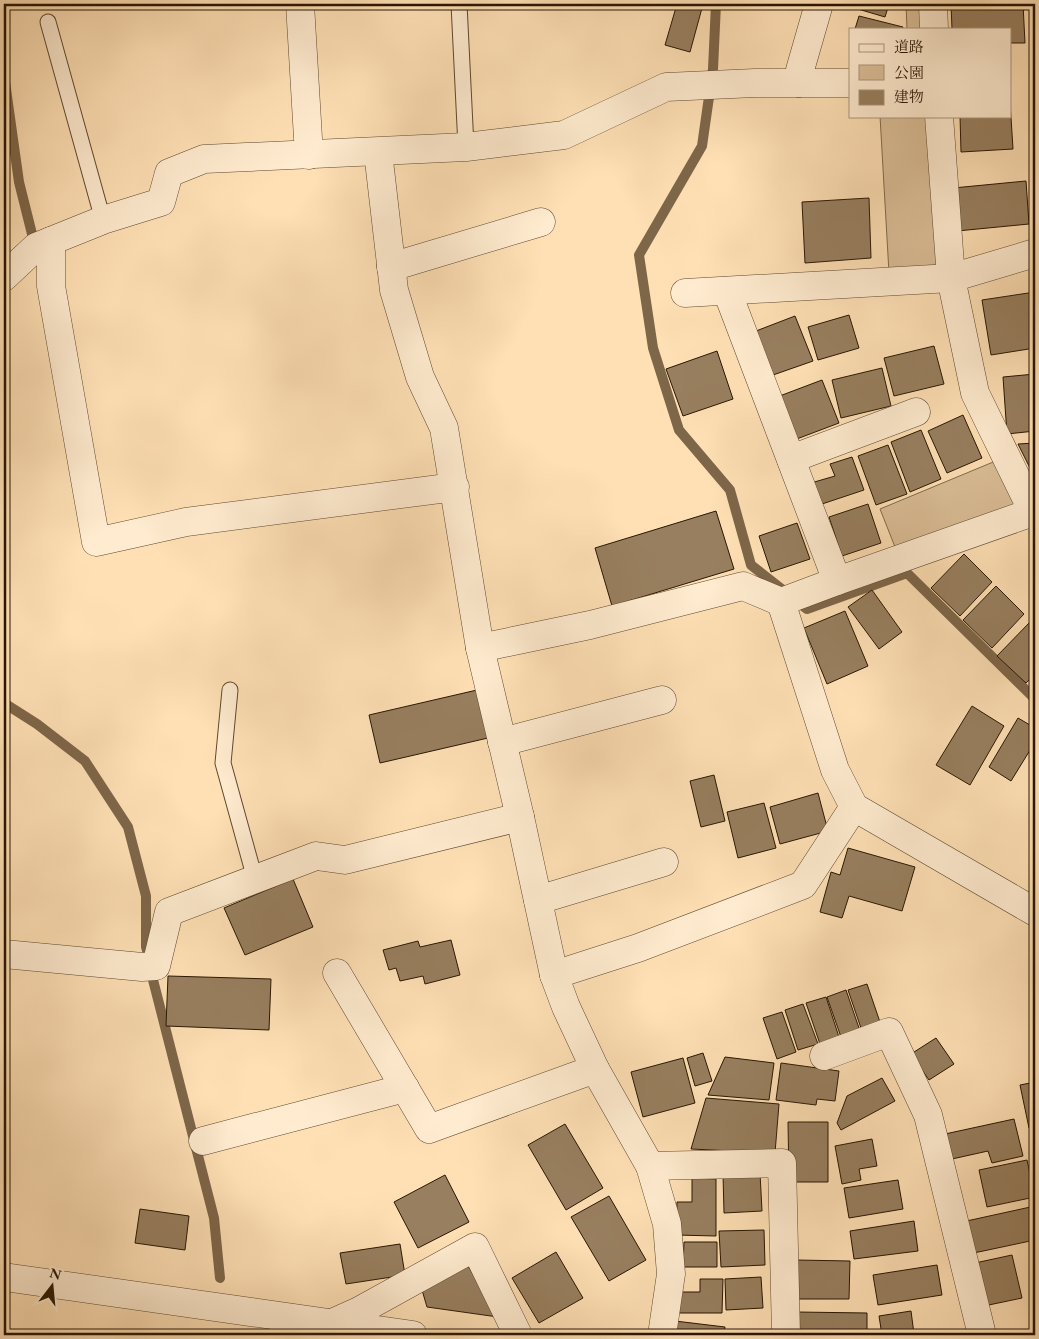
<svg xmlns="http://www.w3.org/2000/svg" width="1039" height="1339" viewBox="0 0 1039 1339" font-family="'EB Garamond','Noto Serif JP',serif">
<style>
.green{fill:#dbbe97;stroke:#826a4c}
.lines{fill:none;stroke-linecap:round;stroke-linejoin:round}
.stream{stroke:#7e6649;stroke-width:10}
.building{fill:#987f5f;stroke:#291602}
.service-casing{stroke:#5e482f;stroke-width:17}
.minor-casing{stroke:#5e482f;stroke-width:29}
.tertiary-casing{stroke:#5e482f;stroke-width:29}
.service{stroke:#ffebcf;stroke-width:15}
.minor{stroke:#ffebcf;stroke-width:28}
.tertiary{stroke:#ffebcf;stroke-width:28}
</style>
<rect width="100%" height="100%" fill="#ffe0b5"/>
<filter id="stains"><feTurbulence type="fractalNoise" baseFrequency=".004" numOctaves="4"/><feColorMatrix values="0 0 0 0 .2 0 0 0 0 .09 0 0 0 0 .02 0 0 0 .5 -.17"/></filter>
<radialGradient id="worn" r=".72"><stop offset=".6" stop-color="#630" stop-opacity="0"/><stop offset="1" stop-color="#630" stop-opacity=".3"/></radialGradient>
<g class="green">
<path d="M 906,4 L 926,4 L 926,29 L 907,29 Z"/>
<path d="M 880,116 L 933,116 L 942,270 L 889,273 Z"/>
<path d="M 998,460 L 1020,505 L 895,547 L 880,509 Z"/>
</g>
<g class="lines">
<g class="stream">
<path d="M 716,4 L 713,69 L 702,146 L 639,255 L 653,348 L 679,430 L 730,490 L 751,565 L 807,609 L 907,573 L 1035,699"/>
<path d="M 4,75 L 19,182 L 33,238"/>
<path d="M 4,703 L 37,724 L 85,761 L 128,827 L 146,896 L 146,947 L 148,954"/>
<path d="M 152,976 L 214,1218 L 220,1278"/>
</g>
</g>
<g class="building">
<path d="M 677,4 L 689,4 L 702,8 L 690,52 L 665,45 Z"/>
<path d="M 841,4 L 889,4 L 885,17 Z"/>
<path d="M 951,4 L 1023,4 L 1025,43 L 1010,43 L 1010,29 L 952,29 Z"/>
<path d="M 859,16 L 903,27 L 902,29 L 855,29 Z"/>
<path d="M 1010,102 L 1013,149 L 961,152 L 960,116 L 1010,116 Z"/>
<path d="M 1026,181 L 1029,224 L 957,231 L 953,188 Z"/>
<path d="M 869,198 L 871,258 L 805,263 L 802,202 Z"/>
<path d="M 1035,292 L 1035,348 L 991,355 L 982,300 Z"/>
<path d="M 849,315 L 859,348 L 818,360 L 808,327 Z"/>
<path d="M 795,316 L 813,361 L 773,375 L 756,331 Z"/>
<path d="M 934,346 L 944,384 L 894,396 L 884,358 Z"/>
<path d="M 717,351 L 733,399 L 683,416 L 666,369 Z"/>
<path d="M 882,368 L 891,406 L 841,418 L 832,380 Z"/>
<path d="M 1035,374 L 1035,431 L 1007,434 L 1003,377 Z"/>
<path d="M 822,380 L 839,423 L 794,440 L 777,397 Z"/>
<path d="M 963,415 L 982,458 L 947,473 L 928,431 Z"/>
<path d="M 921,430 L 941,479 L 910,492 L 891,442 Z"/>
<path d="M 1035,443 L 1035,478 L 1018,444 Z"/>
<path d="M 888,445 L 907,494 L 876,505 L 858,456 Z"/>
<path d="M 852,457 L 864,490 L 819,505 L 811,483 L 835,476 L 830,464 Z"/>
<path d="M 868,504 L 881,543 L 842,556 L 829,517 Z"/>
<path d="M 716,511 L 734,569 L 612,606 L 595,548 Z"/>
<path d="M 797,523 L 810,559 L 771,572 L 759,536 Z"/>
<path d="M 964,554 L 992,582 L 960,616 L 931,588 Z"/>
<path d="M 996,586 L 1024,614 L 992,648 L 963,620 Z"/>
<path d="M 872,590 L 902,632 L 879,649 L 848,607 Z"/>
<path d="M 845,611 L 868,666 L 827,684 L 804,628 Z"/>
<path d="M 1030,622 L 1035,627 L 1035,674 L 1026,683 L 997,656 Z"/>
<path d="M 477,690 L 488,738 L 380,763 L 369,715 Z"/>
<path d="M 972,706 L 1004,726 L 970,785 L 936,765 Z"/>
<path d="M 1018,718 L 1035,728 L 1035,742 L 1011,781 L 989,767 Z"/>
<path d="M 714,775 L 725,821 L 701,827 L 690,781 Z"/>
<path d="M 818,793 L 828,831 L 780,844 L 770,807 Z"/>
<path d="M 764,803 L 776,848 L 738,858 L 727,812 Z"/>
<path d="M 848,848 L 915,867 L 902,911 L 849,896 L 842,918 L 820,912 L 831,872 L 840,875 Z"/>
<path d="M 293,879 L 313,927 L 245,955 L 224,908 Z"/>
<path d="M 451,940 L 460,975 L 425,984 L 423,976 L 400,981 L 396,968 L 389,970 L 383,950 L 418,941 L 420,947 Z"/>
<path d="M 168,976 L 271,979 L 269,1030 L 166,1026 Z"/>
<path d="M 867,984 L 881,1025 L 862,1031 L 848,990 Z"/>
<path d="M 846,990 L 860,1031 L 841,1037 L 827,997 Z"/>
<path d="M 826,997 L 839,1037 L 820,1044 L 806,1003 Z"/>
<path d="M 803,1004 L 818,1044 L 798,1050 L 785,1010 Z"/>
<path d="M 782,1012 L 796,1052 L 777,1059 L 763,1018 Z"/>
<path d="M 936,1038 L 954,1064 L 929,1080 L 911,1054 Z"/>
<path d="M 703,1053 L 712,1081 L 695,1086 L 687,1058 Z"/>
<path d="M 725,1057 L 774,1063 L 769,1100 L 708,1095 Z"/>
<path d="M 683,1058 L 695,1103 L 643,1117 L 631,1072 Z"/>
<path d="M 781,1063 L 839,1071 L 835,1101 L 817,1099 L 816,1105 L 776,1100 Z"/>
<path d="M 882,1078 L 895,1101 L 841,1130 L 837,1123 L 847,1096 Z"/>
<path d="M 1035,1082 L 1035,1127 L 1029,1128 L 1020,1085 Z"/>
<path d="M 706,1098 L 779,1104 L 775,1153 L 691,1149 Z"/>
<path d="M 1014,1119 L 1023,1156 L 992,1163 L 988,1151 L 952,1159 L 945,1134 Z"/>
<path d="M 788,1122 L 828,1122 L 828,1182 L 789,1182 Z"/>
<path d="M 565,1124 L 603,1188 L 566,1210 L 528,1145 Z"/>
<path d="M 872,1139 L 877,1166 L 859,1169 L 861,1180 L 842,1184 L 835,1146 Z"/>
<path d="M 1027,1160 L 1035,1197 L 987,1207 L 979,1170 Z"/>
<path d="M 760,1173 L 762,1211 L 724,1213 L 723,1174 Z"/>
<path d="M 445,1175 L 469,1222 L 418,1248 L 394,1202 Z"/>
<path d="M 692,1178 L 716,1179 L 716,1236 L 676,1235 L 677,1202 L 692,1202 Z"/>
<path d="M 898,1180 L 903,1209 L 849,1218 L 844,1188 Z"/>
<path d="M 609,1196 L 646,1260 L 609,1281 L 571,1217 Z"/>
<path d="M 1035,1206 L 1035,1240 L 969,1254 L 962,1222 Z"/>
<path d="M 140,1209 L 189,1216 L 185,1250 L 135,1243 Z"/>
<path d="M 914,1221 L 918,1251 L 854,1259 L 850,1231 Z"/>
<path d="M 764,1230 L 765,1265 L 721,1267 L 719,1231 Z"/>
<path d="M 684,1242 L 717,1242 L 717,1267 L 683,1267 Z"/>
<path d="M 400,1244 L 405,1275 L 346,1284 L 340,1253 Z"/>
<path d="M 556,1252 L 583,1298 L 539,1323 L 512,1278 Z"/>
<path d="M 1012,1255 L 1022,1298 L 984,1306 L 975,1263 Z"/>
<path d="M 796,1260 L 850,1261 L 849,1299 L 796,1299 Z"/>
<path d="M 467,1264 L 498,1317 L 427,1307 L 422,1290 Z"/>
<path d="M 937,1265 L 942,1295 L 878,1305 L 873,1275 Z"/>
<path d="M 761,1277 L 763,1308 L 726,1310 L 725,1279 Z"/>
<path d="M 700,1279 L 723,1279 L 722,1313 L 678,1313 L 679,1292 L 700,1292 Z"/>
<path d="M 911,1311 L 914,1334 L 944,1330 L 945,1335 L 882,1335 L 879,1316 Z"/>
<path d="M 797,1312 L 867,1313 L 867,1335 L 796,1335 Z"/>
<path d="M 675,1321 L 725,1327 L 724,1335 L 674,1335 Z"/>
</g>
<g class="lines">
<g class="service-casing">
<g id="service">
<path d="M 459,4 L 466,147"/>
<path d="M 48,22 L 103,220"/>
<path d="M 230,690 L 223,763 L 255,879"/>
</g>
</g>
<g class="minor-casing">
<g id="minor">
<path d="M 300,4 L 309,155"/>
<path d="M 933,4 L 934,29"/>
<path d="M 799,83 L 800,70 L 819,4"/>
<path d="M 939,116 L 951,278 L 975,393 L 1035,516"/>
<path d="M 378,152 L 394,290 L 420,377 L 444,428 L 480,648 L 520,817 L 554,975 L 566,1007 L 595,1069 L 650,1166 L 667,1224 L 671,1274 L 662,1335"/>
<path d="M 51,241 L 51,286 L 96,542 L 186,522 L 455,487"/>
<path d="M 391,267 L 541,222"/>
<path d="M 4,277 L 36,247 L 103,220 L 161,202 L 169,173 L 204,159 L 466,147 L 564,135 L 666,87 L 755,83 L 850,83"/>
<path d="M 727,291 L 837,581"/>
<path d="M 685,293 L 951,278 L 1035,253"/>
<path d="M 791,459 L 916,412"/>
<path d="M 781,602 L 835,770 L 854,807 L 1035,912"/>
<path d="M 480,648 L 590,625 L 743,586 L 781,602 L 837,581 L 1033,512"/>
<path d="M 502,742 L 662,700"/>
<path d="M 538,900 L 664,862"/>
<path d="M 4,954 L 142,967 L 156,966 L 169,912 L 316,856 L 345,860 L 520,817"/>
<path d="M 337,973 L 429,1129 L 595,1069"/>
<path d="M 554,975 L 638,948 L 803,885 L 854,807"/>
<path d="M 824,1056 L 889,1032 L 928,1115 L 982,1335"/>
<path d="M 203,1141 L 405,1088"/>
<path d="M 650,1166 L 782,1163 L 786,1335"/>
<path d="M 330,1324 L 359,1311 L 475,1247 L 518,1335"/>
</g>
</g>
<g class="tertiary-casing">
<path id="tertiary" d="M 4,1277 L 413,1335"/>
</g>
<use href="#service" class="service"/>
<use href="#minor" class="minor"/>
<use href="#tertiary" class="tertiary"/>
</g>
<rect width="1039" height="1339" fill="none" stroke="#ffe0b5" stroke-width="20"/>
<rect x="5" y="5" width="1029" height="1329" fill="none" stroke="#291602" stroke-width="2.5"/>
<rect x="10" y="10" width="1019" height="1319" fill="none" stroke="#291602"/>
<rect x="849" y="28" width="162" height="90" fill="#ffebcf" stroke="#a9967d"/>
<rect x="859" y="44" width="25" height="8" fill="#ffebcf" stroke="#a9967d"/>
<text x="894" y="52" font-size="15" fill="#291602">道路</text>
<rect x="859" y="65" width="25" height="15" fill="#dbbe97" stroke="#a9967d"/>
<text x="894" y="78" font-size="15" fill="#291602">公園</text>
<rect x="859" y="90" width="25" height="15" fill="#987f5f" stroke="#a9967d"/>
<text x="894" y="102" font-size="15" fill="#291602">建物</text>
<g transform="translate(52 1286) rotate(16)" stroke="#ffebcf" stroke-width="4" paint-order="stroke">
<path d="M0-4L9 19L0 12L-9 19Z" fill="#291602"/>
<text y="-8" font-size="14" font-weight="bold" text-anchor="middle" fill="#291602">N</text>
</g>
<rect width="100%" height="100%" filter="url(#stains)"/>
<rect width="100%" height="100%" fill="url(#worn)"/>
</svg>
